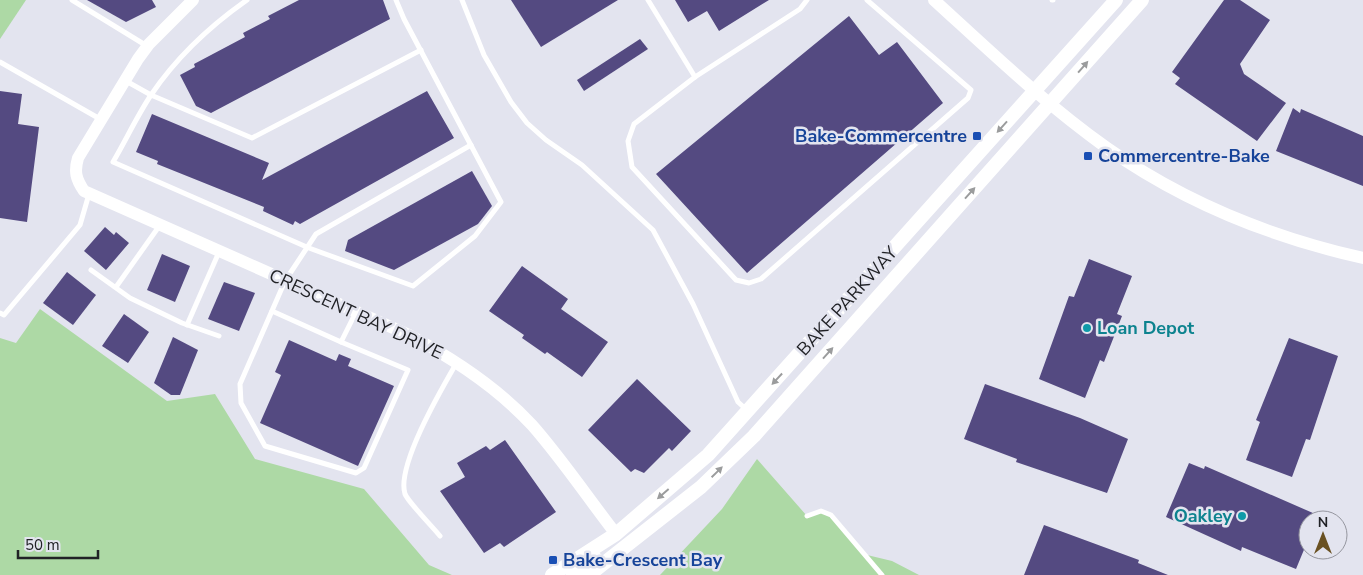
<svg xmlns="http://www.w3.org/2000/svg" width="1363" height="575" viewBox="0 0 1363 575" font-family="'Nunito Sans',sans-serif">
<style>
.green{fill:#add9a5}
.building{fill:#544a81}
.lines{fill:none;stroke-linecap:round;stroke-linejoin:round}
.service{stroke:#fff;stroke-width:5}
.tertiary{stroke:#fff;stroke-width:12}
.secondary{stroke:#fff;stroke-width:14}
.oneway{fill:#9b9c9d}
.transit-dot{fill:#1a4fb4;stroke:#e3e4ef;stroke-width:2}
.culture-dot{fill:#0f9aa8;stroke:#e3e4ef;stroke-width:2}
.labels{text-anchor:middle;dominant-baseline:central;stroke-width:5;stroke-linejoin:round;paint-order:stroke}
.transit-label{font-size:18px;font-weight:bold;fill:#164399;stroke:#e3e4ef;text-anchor:start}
.street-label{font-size:18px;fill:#212226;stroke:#e3e4ef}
.culture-label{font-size:18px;font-weight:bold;fill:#0d838f;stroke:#e3e4ef;text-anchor:start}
</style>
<rect width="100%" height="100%" fill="#e3e4ef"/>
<g class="green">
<path d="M 0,0 L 26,0 L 0,39 Z"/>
<path d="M 40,309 L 167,401 L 215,394 L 255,459 L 364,489 L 429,565 L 452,575 L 0,575 L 0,338 L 16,343 Z"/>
<path d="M 757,459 L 807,516 L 821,511 L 831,515 L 863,554 L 892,561 L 919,575 L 660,575 L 722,509 Z"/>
</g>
<g class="building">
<path d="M 87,0 L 152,0 L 156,7 L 126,22 Z"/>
<path d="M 299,0 L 383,0 L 390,19 L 211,113 L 196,106 L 180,75 L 195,67 L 194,64 L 245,37 L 243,33 L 270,19 L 268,16 Z"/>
<path d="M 511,0 L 618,0 L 541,47 Z"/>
<path d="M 675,0 L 769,0 L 719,31 L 707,11 L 688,22 Z"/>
<path d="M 1224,0 L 1240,0 L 1270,20 L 1240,64 L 1244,74 L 1286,103 L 1257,141 L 1175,84 L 1180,78 L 1172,72 Z"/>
<path d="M 849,16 L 879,55 L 897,42 L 943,103 L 747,273 L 656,174 Z"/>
<path d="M 640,39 L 648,49 L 584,91 L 577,80 Z"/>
<path d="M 0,91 L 22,94 L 18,124 L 39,127 L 27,222 L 0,218 Z"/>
<path d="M 427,91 L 454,138 L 300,224 L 295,221 L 293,225 L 263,211 L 264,207 L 157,164 L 158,161 L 136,152 L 152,114 L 269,163 L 262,180 Z"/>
<path d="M 1293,108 L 1300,113 L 1301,109 L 1363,136 L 1363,186 L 1276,151 Z"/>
<path d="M 472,171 L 492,206 L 478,224 L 394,270 L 345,251 L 348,240 Z"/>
<path d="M 105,227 L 114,235 L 116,232 L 129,243 L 106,270 L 84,251 Z"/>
<path d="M 162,254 L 190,266 L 175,302 L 147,290 Z"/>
<path d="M 1089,259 L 1132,276 L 1117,314 L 1122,316 L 1104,362 L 1100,360 L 1085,398 L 1039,379 L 1069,296 L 1074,297 Z"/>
<path d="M 522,266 L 568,299 L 561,309 L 608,342 L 582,377 L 547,352 L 545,354 L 522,338 L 524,335 L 489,311 Z"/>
<path d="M 67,272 L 96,295 L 73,325 L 43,303 Z"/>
<path d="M 224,282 L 255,293 L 239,331 L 208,319 Z"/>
<path d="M 124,314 L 149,332 L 128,363 L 102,346 Z"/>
<path d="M 173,337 L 198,350 L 180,395 L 171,395 L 154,383 Z"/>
<path d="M 1289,338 L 1338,356 L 1310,440 L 1306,439 L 1292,477 L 1246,460 L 1260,422 L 1256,420 Z"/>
<path d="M 289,340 L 336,361 L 339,354 L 351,359 L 348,366 L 394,386 L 358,466 L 260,423 L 281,375 L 275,372 Z"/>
<path d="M 637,379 L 691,431 L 672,451 L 669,448 L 644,473 L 635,469 L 631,472 L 588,430 Z"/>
<path d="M 985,384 L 1080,418 L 1128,439 L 1107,493 L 1016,462 L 1017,459 L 964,439 Z"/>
<path d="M 505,440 L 556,512 L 504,547 L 500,543 L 484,553 L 440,491 L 465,477 L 457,463 L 486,446 L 490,450 Z"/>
<path d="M 1189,463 L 1204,469 L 1205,466 L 1329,520 L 1308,520 L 1308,540 L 1296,569 L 1242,547 L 1241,551 L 1166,517 Z"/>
<path d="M 1044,525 L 1139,560 L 1138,563 L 1168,575 L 1024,575 Z"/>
</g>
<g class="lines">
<g class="service">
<path d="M 72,0 L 147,46"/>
<path d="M 247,0 C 210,26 176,58 151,95 C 137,116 126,140 113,162 L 309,248 L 413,286 L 475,236 L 501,202 L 404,19 L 396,0"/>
<path d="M 462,0 L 484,55 L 511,102 L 527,123 L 546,140 L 582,165 L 653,230 L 693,304 L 738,402 L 748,411"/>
<path d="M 648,0 L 695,77"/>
<path d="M 807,0 L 800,9 L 695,77 L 634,124 L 628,141 L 632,167 L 736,280 L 749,283 L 761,279 L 968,98 L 971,90 L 867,0"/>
<path d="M 1052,0 L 1053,0"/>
<path d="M 0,62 L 100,119"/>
<path d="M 126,81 L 151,95 L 252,138 L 421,50"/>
<path d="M 91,270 L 130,298 L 182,323 L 219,336"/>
<path d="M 116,287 L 160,225"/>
<path d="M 272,311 L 341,342 L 356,312"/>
<path d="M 0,313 L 4,315 L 80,225 L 89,194"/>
<path d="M 187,325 L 219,252"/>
<path d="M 341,342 L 408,370 L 364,468 L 356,473 L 265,446 L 241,403 L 240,384 L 285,281 L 316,234 L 471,145"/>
<path d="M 807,516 L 821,511 L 831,515 L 882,575"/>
<path d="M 440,536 C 433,527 408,502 405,494 C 396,466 442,388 457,362"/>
</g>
<g class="tertiary">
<path d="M 193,0 L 149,44 L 138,59 L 78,158 C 74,172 76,179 84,191 L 409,335 C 454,359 497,387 532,425 C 562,459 588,498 616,534"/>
<path d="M 934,0 C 990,51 1045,104 1107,148 C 1185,203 1270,237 1363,258"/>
</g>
<g class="secondary">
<path d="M 552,575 L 616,534 L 708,455 L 1116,0"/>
<path d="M 573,575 L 596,559"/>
<path d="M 589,575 L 701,487 L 754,436 L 1142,0"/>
</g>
</g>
<defs><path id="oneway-solid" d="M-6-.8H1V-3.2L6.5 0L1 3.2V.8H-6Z" transform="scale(1.25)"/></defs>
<g class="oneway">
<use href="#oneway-solid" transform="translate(1083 67) rotate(-49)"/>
<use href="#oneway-solid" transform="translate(1002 127) rotate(132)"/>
<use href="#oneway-solid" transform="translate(970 193) rotate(-48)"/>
<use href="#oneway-solid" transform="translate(828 353) rotate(-48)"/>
<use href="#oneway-solid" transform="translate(777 379) rotate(133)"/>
<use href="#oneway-solid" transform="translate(717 472) rotate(-44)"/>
<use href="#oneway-solid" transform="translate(663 494) rotate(139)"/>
</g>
<g class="transit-dot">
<rect x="972" y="131" width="10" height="10" rx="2.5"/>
<rect x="1083" y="151" width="10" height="10" rx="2.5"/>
<rect x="548" y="555" width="10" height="10" rx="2.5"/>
</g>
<g class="culture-dot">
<circle cx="1087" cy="328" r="5"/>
<circle cx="1242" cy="516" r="5"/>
</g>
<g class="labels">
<g class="transit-label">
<text x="967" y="136" text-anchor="end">Bake-Commercentre</text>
<text x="1098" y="156">Commercentre-Bake</text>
<text x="563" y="560">Bake-Crescent Bay</text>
</g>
<g class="street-label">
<text transform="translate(847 301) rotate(-48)">BAKE PARKWAY</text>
<text transform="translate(356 314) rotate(25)">CRESCENT BAY DRIVE</text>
</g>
<g class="culture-label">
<text x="1097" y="328">Loan Depot</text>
<text x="1232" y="516" text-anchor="end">Oakley</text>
</g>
</g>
<g transform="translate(1323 535)"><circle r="24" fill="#e3e4ef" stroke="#95969f"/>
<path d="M0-4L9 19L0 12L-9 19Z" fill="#6a5122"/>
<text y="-8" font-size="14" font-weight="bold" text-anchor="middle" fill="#212226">N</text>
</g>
<path d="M18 550v8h80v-8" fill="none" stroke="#212226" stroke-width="2.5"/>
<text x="25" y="550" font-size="15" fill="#212226" stroke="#e3e4ef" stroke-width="4" paint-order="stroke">50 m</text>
</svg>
